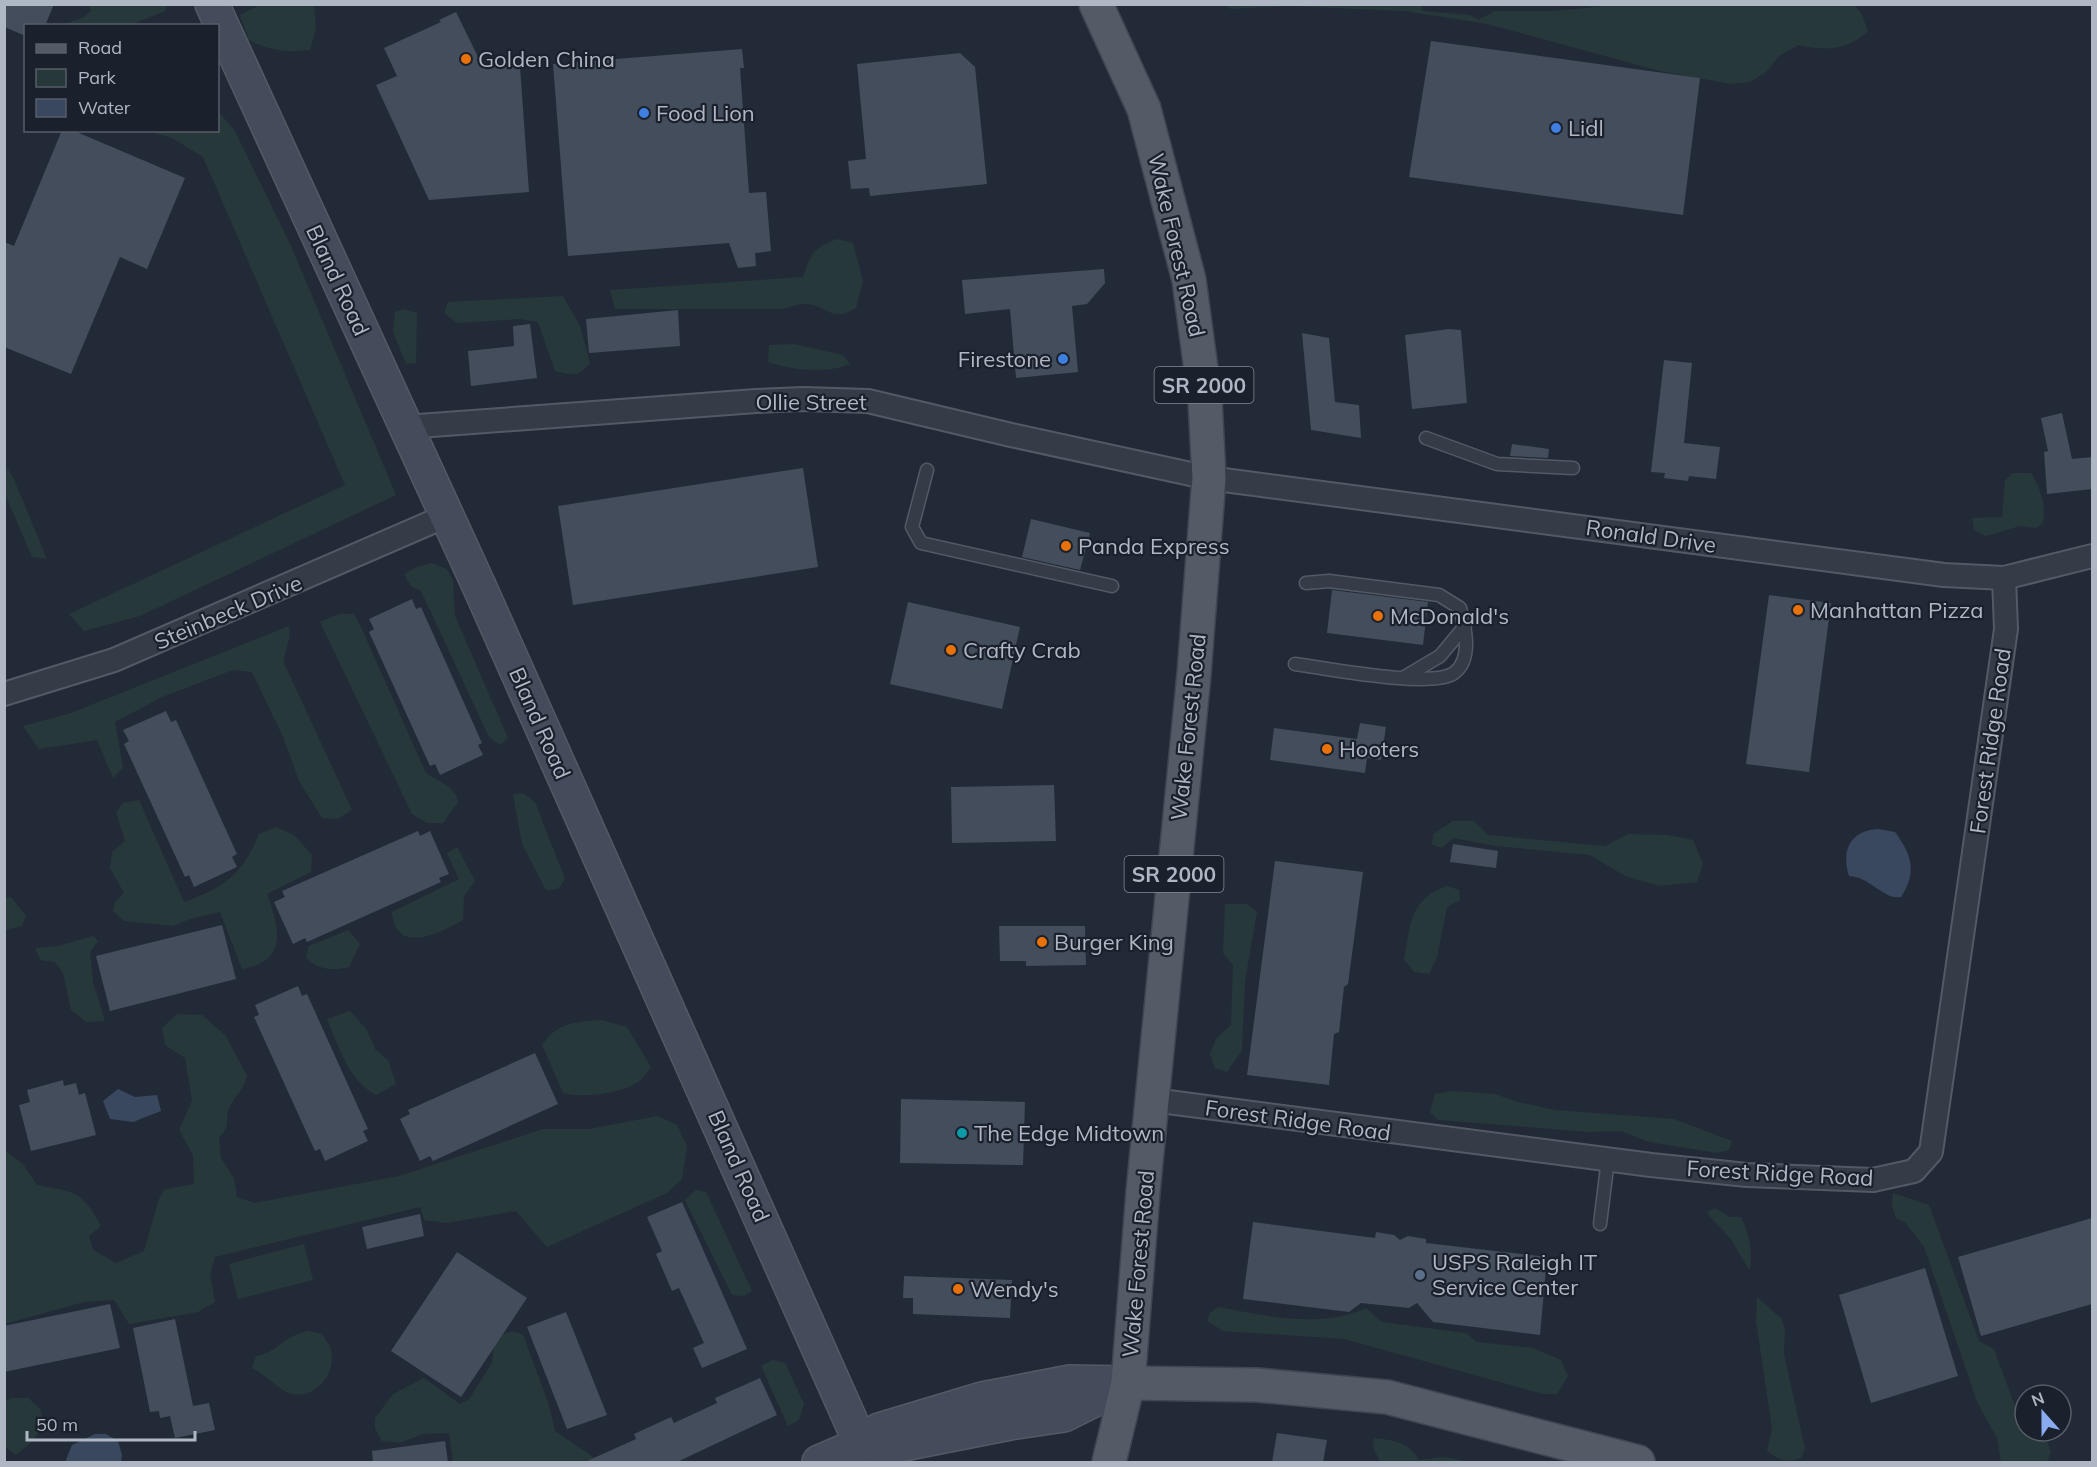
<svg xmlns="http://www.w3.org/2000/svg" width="2097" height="1467" viewBox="0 0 2097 1467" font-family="Mulish,sans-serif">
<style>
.green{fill:#27383a}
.water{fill:#39475f}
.building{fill:#434d5b}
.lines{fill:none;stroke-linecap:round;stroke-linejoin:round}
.lane-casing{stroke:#535a65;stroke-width:15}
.street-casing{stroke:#535a65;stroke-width:26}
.secondary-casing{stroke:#535a65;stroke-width:36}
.primary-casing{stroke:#3f4551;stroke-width:36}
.lane{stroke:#353c47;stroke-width:12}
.street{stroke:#353c47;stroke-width:22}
.secondary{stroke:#444b5a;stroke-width:33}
.primary{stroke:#535b67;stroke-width:33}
.food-dot{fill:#e8710a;stroke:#1b212c;stroke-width:2}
.shop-dot{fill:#3f7fe0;stroke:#1b212c;stroke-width:2}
.culture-dot{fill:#0f9aa8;stroke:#1b212c;stroke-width:2}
.service-dot{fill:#5c6f8a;stroke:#1b212c;stroke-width:2}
.labels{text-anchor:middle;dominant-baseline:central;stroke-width:4.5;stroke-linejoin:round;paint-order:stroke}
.shield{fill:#1b212c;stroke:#838a96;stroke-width:1.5}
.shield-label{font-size:21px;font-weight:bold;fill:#b0b7c4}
.poi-label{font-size:22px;fill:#b0b7c4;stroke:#1b212c;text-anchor:start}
.street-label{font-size:22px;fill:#b0b7c4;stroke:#1b212c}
</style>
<rect width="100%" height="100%" fill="#222a37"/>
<g class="green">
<path d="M 262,4 L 311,5 L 314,7 L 316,28 L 310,50 C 289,53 268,50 249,40 L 240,15 Z"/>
<path d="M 1623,4 L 1853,4 L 1861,13 L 1868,31 C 1847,51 1825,51 1798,45 L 1779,56 L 1766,72 L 1750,82 L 1731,84 L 1660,71 L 1487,24 L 1405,11 L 1288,6 L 1231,9 L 1225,5 L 1421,5 L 1423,11 L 1470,15 L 1479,20 L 1494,11 L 1555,11 Z"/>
<path d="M 89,5 L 89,4 L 168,5 L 165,11 L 130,25 L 62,25 L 84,17 L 91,11 Z"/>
<path d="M 218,111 L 235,131 L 291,246 L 396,495 L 140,616 L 84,631 L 69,614 L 345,485 L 203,157 L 172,138 L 148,131 L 218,130 Z"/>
<path d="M 837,239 L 853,243 L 863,281 L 856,308 C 830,323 831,307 807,304 C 801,303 790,307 784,309 L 615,309 L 610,290 L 803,277 C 811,254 813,248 837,239 Z"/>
<path d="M 563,296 L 580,326 L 590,363 C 579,377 571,375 555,371 L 538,322 L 520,319 L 457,323 L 444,313 L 448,302 Z"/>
<path d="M 403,309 L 417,313 L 416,363 L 406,364 L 393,332 L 395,312 Z"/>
<path d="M 794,344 L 843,355 L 850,364 C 827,374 792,370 768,362 L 769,345 Z"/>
<path d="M 7,468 L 13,477 L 47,559 L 32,557 L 5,494 Z"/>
<path d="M 2012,473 L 2031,473 C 2041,489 2046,505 2043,523 L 2036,528 L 2020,526 L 1986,536 L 1974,530 L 1972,518 L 2002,517 L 2005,481 Z"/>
<path d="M 432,563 L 447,569 L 453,581 L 455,616 L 508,738 L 500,745 L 489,737 L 421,591 L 411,586 L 404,574 L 417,567 Z"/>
<path d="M 339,614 L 354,614 L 360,625 L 426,773 C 439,783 455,785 458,802 L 443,823 L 427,823 L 412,814 L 320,622 Z"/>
<path d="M 289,626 C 292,640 284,649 284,663 L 352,810 L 337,819 L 322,818 L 299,781 L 284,739 L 252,672 L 233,670 L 162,697 L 115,722 L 123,768 L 113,778 L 97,740 L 39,749 L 23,726 L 68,714 Z"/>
<path d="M 523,793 L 535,802 L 565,879 L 558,889 L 546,890 L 522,844 L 513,794 Z"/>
<path d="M 139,800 L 184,902 C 225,887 242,875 259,834 L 276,827 L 294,835 L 312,855 L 311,872 L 267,894 C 279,927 289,961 242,969 L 220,912 L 190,919 L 173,926 L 124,921 L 113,911 L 115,902 L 124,893 L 110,868 L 112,852 L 125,841 L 116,812 L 123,803 Z"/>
<path d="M 1453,821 L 1474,821 L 1488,835 L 1605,846 L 1628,834 L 1667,835 L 1693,840 L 1703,864 L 1697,882 L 1660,886 L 1625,876 L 1590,855 L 1496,846 L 1453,838 L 1442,848 L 1432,845 L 1433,834 Z"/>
<path d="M 457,847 L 475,881 L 464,896 L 463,920 C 441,933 395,956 392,912 L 459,879 L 447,853 Z"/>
<path d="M 1447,886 L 1459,890 L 1460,900 L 1447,907 L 1437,957 L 1429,974 L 1414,972 L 1404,959 C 1411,924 1409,899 1447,886 Z"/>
<path d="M 11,897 L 26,916 L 22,926 L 5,930 L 5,898 Z"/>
<path d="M 1225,904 L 1247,904 L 1257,912 L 1245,981 L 1242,1050 L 1227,1072 L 1215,1068 L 1210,1054 L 1216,1039 L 1231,1025 L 1233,965 L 1223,953 Z"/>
<path d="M 348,930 L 360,944 L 349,967 C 332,971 319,970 306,958 L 309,946 Z"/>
<path d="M 93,936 L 98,941 L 90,952 L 93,982 L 105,1021 L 86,1022 L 71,1010 L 63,973 L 55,962 L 40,960 L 35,948 L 58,946 Z"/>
<path d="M 350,1011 L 367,1030 L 375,1049 L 388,1060 L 396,1084 L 376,1095 C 348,1080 339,1047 327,1019 Z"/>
<path d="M 177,1014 L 202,1015 L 226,1036 L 247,1076 C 241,1094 237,1093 230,1106 C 223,1119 233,1123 219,1138 L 221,1158 L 234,1178 L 237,1197 L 254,1203 L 399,1176 L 543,1129 L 589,1129 L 657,1116 L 677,1125 L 687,1146 L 682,1179 L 667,1193 L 547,1247 L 516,1211 L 446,1223 L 424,1220 L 420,1207 L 215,1257 L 210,1274 L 215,1302 L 198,1312 L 129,1324 L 114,1300 L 84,1302 L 5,1324 L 5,1151 L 23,1164 L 37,1185 C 74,1192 82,1190 101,1226 L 89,1236 L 93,1250 L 116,1263 L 144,1251 L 159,1199 L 165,1189 L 194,1184 L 193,1155 L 179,1130 L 192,1100 L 185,1058 L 165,1045 L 162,1028 Z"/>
<path d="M 601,1020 L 627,1027 L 651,1067 C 647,1072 643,1078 638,1082 C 624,1093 578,1099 563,1093 L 542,1045 C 558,1022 575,1022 601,1020 Z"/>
<path d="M 1451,1091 L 1495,1094 L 1518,1102 L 1555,1110 L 1674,1119 L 1732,1141 L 1729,1150 L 1717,1153 L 1649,1142 L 1621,1131 L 1589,1132 L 1438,1120 L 1430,1112 L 1435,1094 Z"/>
<path d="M 696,1190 L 706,1192 L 752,1291 L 744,1296 L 732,1295 L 685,1200 Z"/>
<path d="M 1893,1193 L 1929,1205 L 1979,1341 L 1994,1349 L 2018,1414 L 2025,1420 L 2025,1431 L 2039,1431 L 2046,1438 L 2051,1452 L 2047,1462 L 2001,1462 L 1997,1438 L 1978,1404 L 1924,1247 L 1905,1222 L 1896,1218 L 1892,1206 Z"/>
<path d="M 1715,1208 L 1730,1217 L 1741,1217 C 1749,1232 1753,1253 1750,1270 C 1741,1259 1737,1247 1729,1237 C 1722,1228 1713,1222 1707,1212 Z"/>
<path d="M 304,1244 L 313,1280 L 238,1299 L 229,1264 Z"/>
<path d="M 1757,1297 L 1781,1318 L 1785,1329 L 1784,1354 L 1805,1449 L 1801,1458 C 1786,1463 1779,1460 1767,1451 L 1772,1428 L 1756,1321 Z"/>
<path d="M 1218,1307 C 1267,1316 1319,1329 1366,1308 L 1382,1322 L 1466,1333 L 1477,1342 L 1533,1348 L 1561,1360 L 1568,1376 L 1557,1394 L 1543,1394 L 1344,1339 L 1223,1331 L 1207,1321 L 1210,1313 Z"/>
<path d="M 308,1331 L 322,1334 C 325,1339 330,1345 331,1350 C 337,1376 312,1403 286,1392 C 275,1386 264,1374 252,1368 L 256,1356 C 277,1353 285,1335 308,1331 Z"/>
<path d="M 513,1331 L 523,1335 L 549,1405 L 555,1431 L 593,1457 L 595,1462 L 453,1462 L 449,1433 L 423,1434 L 400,1443 L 382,1441 L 375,1428 L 375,1418 L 393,1394 L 424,1378 L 460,1404 L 469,1399 L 492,1363 L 495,1337 Z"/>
<path d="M 773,1360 L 785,1363 L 804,1404 L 799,1420 L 788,1426 L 761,1366 Z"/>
<path d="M 12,1398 L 28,1398 L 40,1409 L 44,1423 L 34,1440 L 16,1455 L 5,1447 L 5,1401 Z"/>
<path d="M 1373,1438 C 1393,1440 1409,1442 1419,1460 L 1443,1457 L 1471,1462 L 1380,1462 L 1374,1449 Z"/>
</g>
<g class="water">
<path d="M 1878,829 L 1895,832 C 1911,854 1918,871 1901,897 C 1883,900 1871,877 1849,876 C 1841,850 1850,831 1878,829 Z"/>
<path d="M 118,1089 L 135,1097 L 157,1095 L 161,1111 L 133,1122 L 110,1119 L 103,1101 Z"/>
<path d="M 95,1434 L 106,1434 L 118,1441 L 122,1455 L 121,1461 L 65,1462 L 72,1445 Z"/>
</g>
<g class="building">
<path d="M 4,4 L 54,4 L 45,26 L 26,26 L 26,36 L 4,27 Z"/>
<path d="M 456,12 L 483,67 L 520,67 L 529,192 L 429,200 L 376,85 L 397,76 L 384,48 L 441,22 L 439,20 Z"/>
<path d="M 1431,41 L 1700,78 L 1683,215 L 1409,177 Z"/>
<path d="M 742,49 L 744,68 L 740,68 L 749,193 L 766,192 L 771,251 L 755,253 L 756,266 L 738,268 L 729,243 L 568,256 L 553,64 Z"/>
<path d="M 960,53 L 975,67 L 987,184 L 870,196 L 869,188 L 851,189 L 848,161 L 866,159 L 857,64 Z"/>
<path d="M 62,130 L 72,130 L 185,178 L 147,269 L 120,257 L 71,374 L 4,347 L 4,242 L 14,246 Z"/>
<path d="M 1104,269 L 1105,283 L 1087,304 L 1072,306 L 1078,372 L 1016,378 L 1010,309 L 965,314 L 962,280 Z"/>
<path d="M 678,310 L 680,346 L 589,353 L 586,319 Z"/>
<path d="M 530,324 L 537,378 L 471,386 L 468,351 L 514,346 L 513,326 Z"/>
<path d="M 1449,329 L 1461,330 L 1467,403 L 1412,409 L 1405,335 Z"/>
<path d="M 1302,333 L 1329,338 L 1335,402 L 1359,405 L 1361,438 L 1311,430 Z"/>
<path d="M 1664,360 L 1692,363 L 1684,443 L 1720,447 L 1716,479 L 1689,476 L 1688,481 L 1664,478 L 1665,473 L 1651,472 Z"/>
<path d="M 2062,413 L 2072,459 L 2092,457 L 2092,489 L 2047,494 L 2044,452 L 2048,451 L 2041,418 Z"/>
<path d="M 1512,444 L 1549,449 L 1548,458 L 1510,456 Z"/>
<path d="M 803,468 L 818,567 L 573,605 L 558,506 Z"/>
<path d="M 1031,519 L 1090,533 L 1080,570 L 1022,557 Z"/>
<path d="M 1332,590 L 1428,602 L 1423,645 L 1327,633 Z"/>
<path d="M 1769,595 L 1831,603 L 1809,772 L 1746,764 Z"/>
<path d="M 412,599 L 416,609 L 421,607 L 482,743 L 478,745 L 483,755 L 440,775 L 435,764 L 430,766 L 369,632 L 374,629 L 369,619 Z"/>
<path d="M 908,602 L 1020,627 L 1002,709 L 890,684 Z"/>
<path d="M 166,711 L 171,722 L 176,720 L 237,854 L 232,857 L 237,867 L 194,887 L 189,875 L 185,877 L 124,744 L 129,741 L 123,730 Z"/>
<path d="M 1360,723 L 1386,727 L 1381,760 L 1367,758 L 1365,773 L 1270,760 L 1274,728 L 1357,739 Z"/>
<path d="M 1054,785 L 1056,841 L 952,843 L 951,787 Z"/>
<path d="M 418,831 L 420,836 L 430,831 L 449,874 L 439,878 L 441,882 L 307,942 L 305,938 L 293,944 L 274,902 L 285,897 L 282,891 Z"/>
<path d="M 1453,844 L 1498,851 L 1496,868 L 1450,862 Z"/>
<path d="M 1275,861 L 1363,872 L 1348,984 L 1344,987 L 1339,1032 L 1334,1034 L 1329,1085 L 1247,1075 Z"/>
<path d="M 222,925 L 236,979 L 110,1011 L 96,956 Z"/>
<path d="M 999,926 L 1085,926 L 1086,965 L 1026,966 L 1026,961 L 1000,961 Z"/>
<path d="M 298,986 L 302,996 L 307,994 L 368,1129 L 363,1131 L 368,1141 L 325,1161 L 320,1149 L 315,1151 L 254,1017 L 259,1015 L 255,1005 Z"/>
<path d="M 535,1053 L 558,1104 L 433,1161 L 430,1156 L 420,1161 L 400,1119 L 410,1114 L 408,1110 Z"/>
<path d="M 63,1080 L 64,1086 L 76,1083 L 79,1095 L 85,1093 L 96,1135 L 31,1151 L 19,1105 L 30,1102 L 27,1090 Z"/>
<path d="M 901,1099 L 1025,1102 L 1023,1165 L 900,1163 Z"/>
<path d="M 682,1202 L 747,1349 L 702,1368 L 693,1348 L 704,1343 L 679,1288 L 672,1291 L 656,1254 L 662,1251 L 647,1217 Z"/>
<path d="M 420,1214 L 424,1236 L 367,1249 L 362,1227 Z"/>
<path d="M 2092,1218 L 2092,1304 L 1981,1336 L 1958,1257 Z"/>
<path d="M 1253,1222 L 1375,1238 L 1376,1232 L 1394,1235 L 1400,1240 L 1408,1236 L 1426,1239 L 1426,1243 L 1547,1257 L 1540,1335 L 1433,1322 L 1417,1303 L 1409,1308 L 1361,1303 L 1349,1312 L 1243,1299 Z"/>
<path d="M 457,1252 L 527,1298 L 461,1397 L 391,1351 Z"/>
<path d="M 1925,1268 L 1958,1376 L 1871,1403 L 1839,1295 Z"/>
<path d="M 904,1276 L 1012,1280 L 1010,1318 L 913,1314 L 913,1298 L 903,1298 Z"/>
<path d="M 110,1304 L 120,1348 L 4,1372 L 4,1326 Z"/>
<path d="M 566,1312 L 607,1415 L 567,1429 L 527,1327 Z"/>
<path d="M 175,1319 L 193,1406 L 209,1403 L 215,1430 L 175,1438 L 170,1416 L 160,1418 L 159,1411 L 150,1412 L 133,1328 Z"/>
<path d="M 760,1378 L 777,1415 L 677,1462 L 585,1462 L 636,1439 L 634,1434 L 671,1417 L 674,1423 L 717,1403 L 715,1398 Z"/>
<path d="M 1277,1433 L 1327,1440 L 1323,1462 L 1272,1462 Z"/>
<path d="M 445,1441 L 448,1462 L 373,1462 L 372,1451 Z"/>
</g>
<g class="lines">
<g class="lane-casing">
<g id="lane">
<path d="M 1426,438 L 1497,464 L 1573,468"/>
<path d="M 927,470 L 912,527 L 921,543 L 1112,586"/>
<path d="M 1295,664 C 1326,668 1431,689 1454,673 C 1473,659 1465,627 1460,608 L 1439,595 L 1329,581 L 1306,583"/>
<path d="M 1403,678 L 1440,656 L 1465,626"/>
<path d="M 1600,1224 L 1608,1159"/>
</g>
</g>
<g class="street-casing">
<g id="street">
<path d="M 405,427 L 756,401 L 803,399 L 868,401 L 1011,435 L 1209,478 L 1944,575 L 2004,578 L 2092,556"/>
<path d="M 4,694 L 114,660 L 446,516"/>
<path d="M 1153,1100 L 1651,1165 L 1747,1175 L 1873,1180 L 1914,1171 L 1931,1152 L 2006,629 L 2004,578"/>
</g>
</g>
<g class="secondary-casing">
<g id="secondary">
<path d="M 212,4 L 480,588 L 861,1444"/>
<path d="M 866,1444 L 888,1447 L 1010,1423 L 1064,1415 L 1122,1386"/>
<path d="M 819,1462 L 861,1444 L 879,1430 L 982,1399 L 1070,1382 L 1128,1383"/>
</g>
</g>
<g class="primary-casing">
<g id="primary">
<path d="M 1096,4 L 1144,109 L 1189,280 L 1205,399 L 1209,478 L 1194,674 L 1143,1192 L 1128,1383 L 1109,1462"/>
<path d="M 1128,1383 L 1257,1385 L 1387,1397 L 1638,1462"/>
</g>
</g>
<use href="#lane" class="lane"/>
<use href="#street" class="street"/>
<use href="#secondary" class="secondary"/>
<use href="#primary" class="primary"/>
</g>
<g class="food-dot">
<circle cx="466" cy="59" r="6"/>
<circle cx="1066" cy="546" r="6"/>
<circle cx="1798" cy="610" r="6"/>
<circle cx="1378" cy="616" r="6"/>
<circle cx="951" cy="650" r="6"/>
<circle cx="1327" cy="749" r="6"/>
<circle cx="1042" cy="942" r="6"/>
<circle cx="958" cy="1289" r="6"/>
</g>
<g class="shop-dot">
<circle cx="644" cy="113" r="6"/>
<circle cx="1556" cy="128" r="6"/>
<circle cx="1063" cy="359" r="6"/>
</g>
<circle class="culture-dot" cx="962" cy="1133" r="6"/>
<circle class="service-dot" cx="1420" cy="1275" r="6"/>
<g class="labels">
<g class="shield">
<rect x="1154.5" y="367" width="99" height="36" rx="4.5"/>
<rect x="1124.5" y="856" width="99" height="36" rx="4.5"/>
</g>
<g class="shield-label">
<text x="1204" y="385">SR 2000</text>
<text x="1174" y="874">SR 2000</text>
</g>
<g class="poi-label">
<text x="478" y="59">Golden China</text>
<text x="656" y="113">Food Lion</text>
<text x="1568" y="128">Lidl</text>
<text x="1051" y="359" text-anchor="end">Firestone</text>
<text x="1078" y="546">Panda Express</text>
<text x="1810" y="610">Manhattan Pizza</text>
<text x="1390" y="616">McDonald's</text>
<text x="963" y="650">Crafty Crab</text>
<text x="1339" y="749">Hooters</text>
<text x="1054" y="942">Burger King</text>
<text x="974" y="1133">The Edge Midtown</text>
<text x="1432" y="1262">USPS Raleigh IT<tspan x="1432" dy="25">Service Center</tspan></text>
<text x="970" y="1289">Wendy's</text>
</g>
<g class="street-label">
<text transform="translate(1177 245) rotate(77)">Wake Forest Road</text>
<text transform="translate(338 280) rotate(65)">Bland Road</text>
<text x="811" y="402">Ollie Street</text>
<text transform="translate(1651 536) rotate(8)">Ronald Drive</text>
<text transform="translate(228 612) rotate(-23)">Steinbeck Drive</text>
<text transform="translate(540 723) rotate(66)">Bland Road</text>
<text transform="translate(1188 727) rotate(-84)">Wake Forest Road</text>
<text transform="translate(1990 741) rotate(-82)">Forest Ridge Road</text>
<text transform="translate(1298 1120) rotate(8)">Forest Ridge Road</text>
<text transform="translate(739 1166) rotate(66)">Bland Road</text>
<text transform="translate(1780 1173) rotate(3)">Forest Ridge Road</text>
<text transform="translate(1138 1264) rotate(-85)">Wake Forest Road</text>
</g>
</g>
<rect width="2097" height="1467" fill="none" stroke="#b0b7c4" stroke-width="12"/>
<rect x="24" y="24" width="195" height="108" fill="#1b212c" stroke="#575d69" stroke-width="1.5"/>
<rect x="36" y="44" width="30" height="9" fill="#535b67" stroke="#575d69" stroke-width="1.5"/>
<text x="78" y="54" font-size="18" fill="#b0b7c4">Road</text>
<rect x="36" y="69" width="30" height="18" fill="#27383a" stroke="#575d69" stroke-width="1.5"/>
<text x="78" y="84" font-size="18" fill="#b0b7c4">Park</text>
<rect x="36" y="99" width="30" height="18" fill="#39475f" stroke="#575d69" stroke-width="1.5"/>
<text x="78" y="114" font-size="18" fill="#b0b7c4">Water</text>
<g transform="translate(2043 1413) rotate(339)"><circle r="28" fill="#1b212c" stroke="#575d69" stroke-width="1.5"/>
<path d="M0-4.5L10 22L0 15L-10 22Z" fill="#89abf0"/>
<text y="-9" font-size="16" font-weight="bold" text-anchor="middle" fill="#b0b7c4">N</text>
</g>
<path d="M27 1431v9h168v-9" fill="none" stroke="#b0b7c4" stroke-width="3"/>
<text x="36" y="1431" font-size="18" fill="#b0b7c4" stroke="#1b212c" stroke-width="4.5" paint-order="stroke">50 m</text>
</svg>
